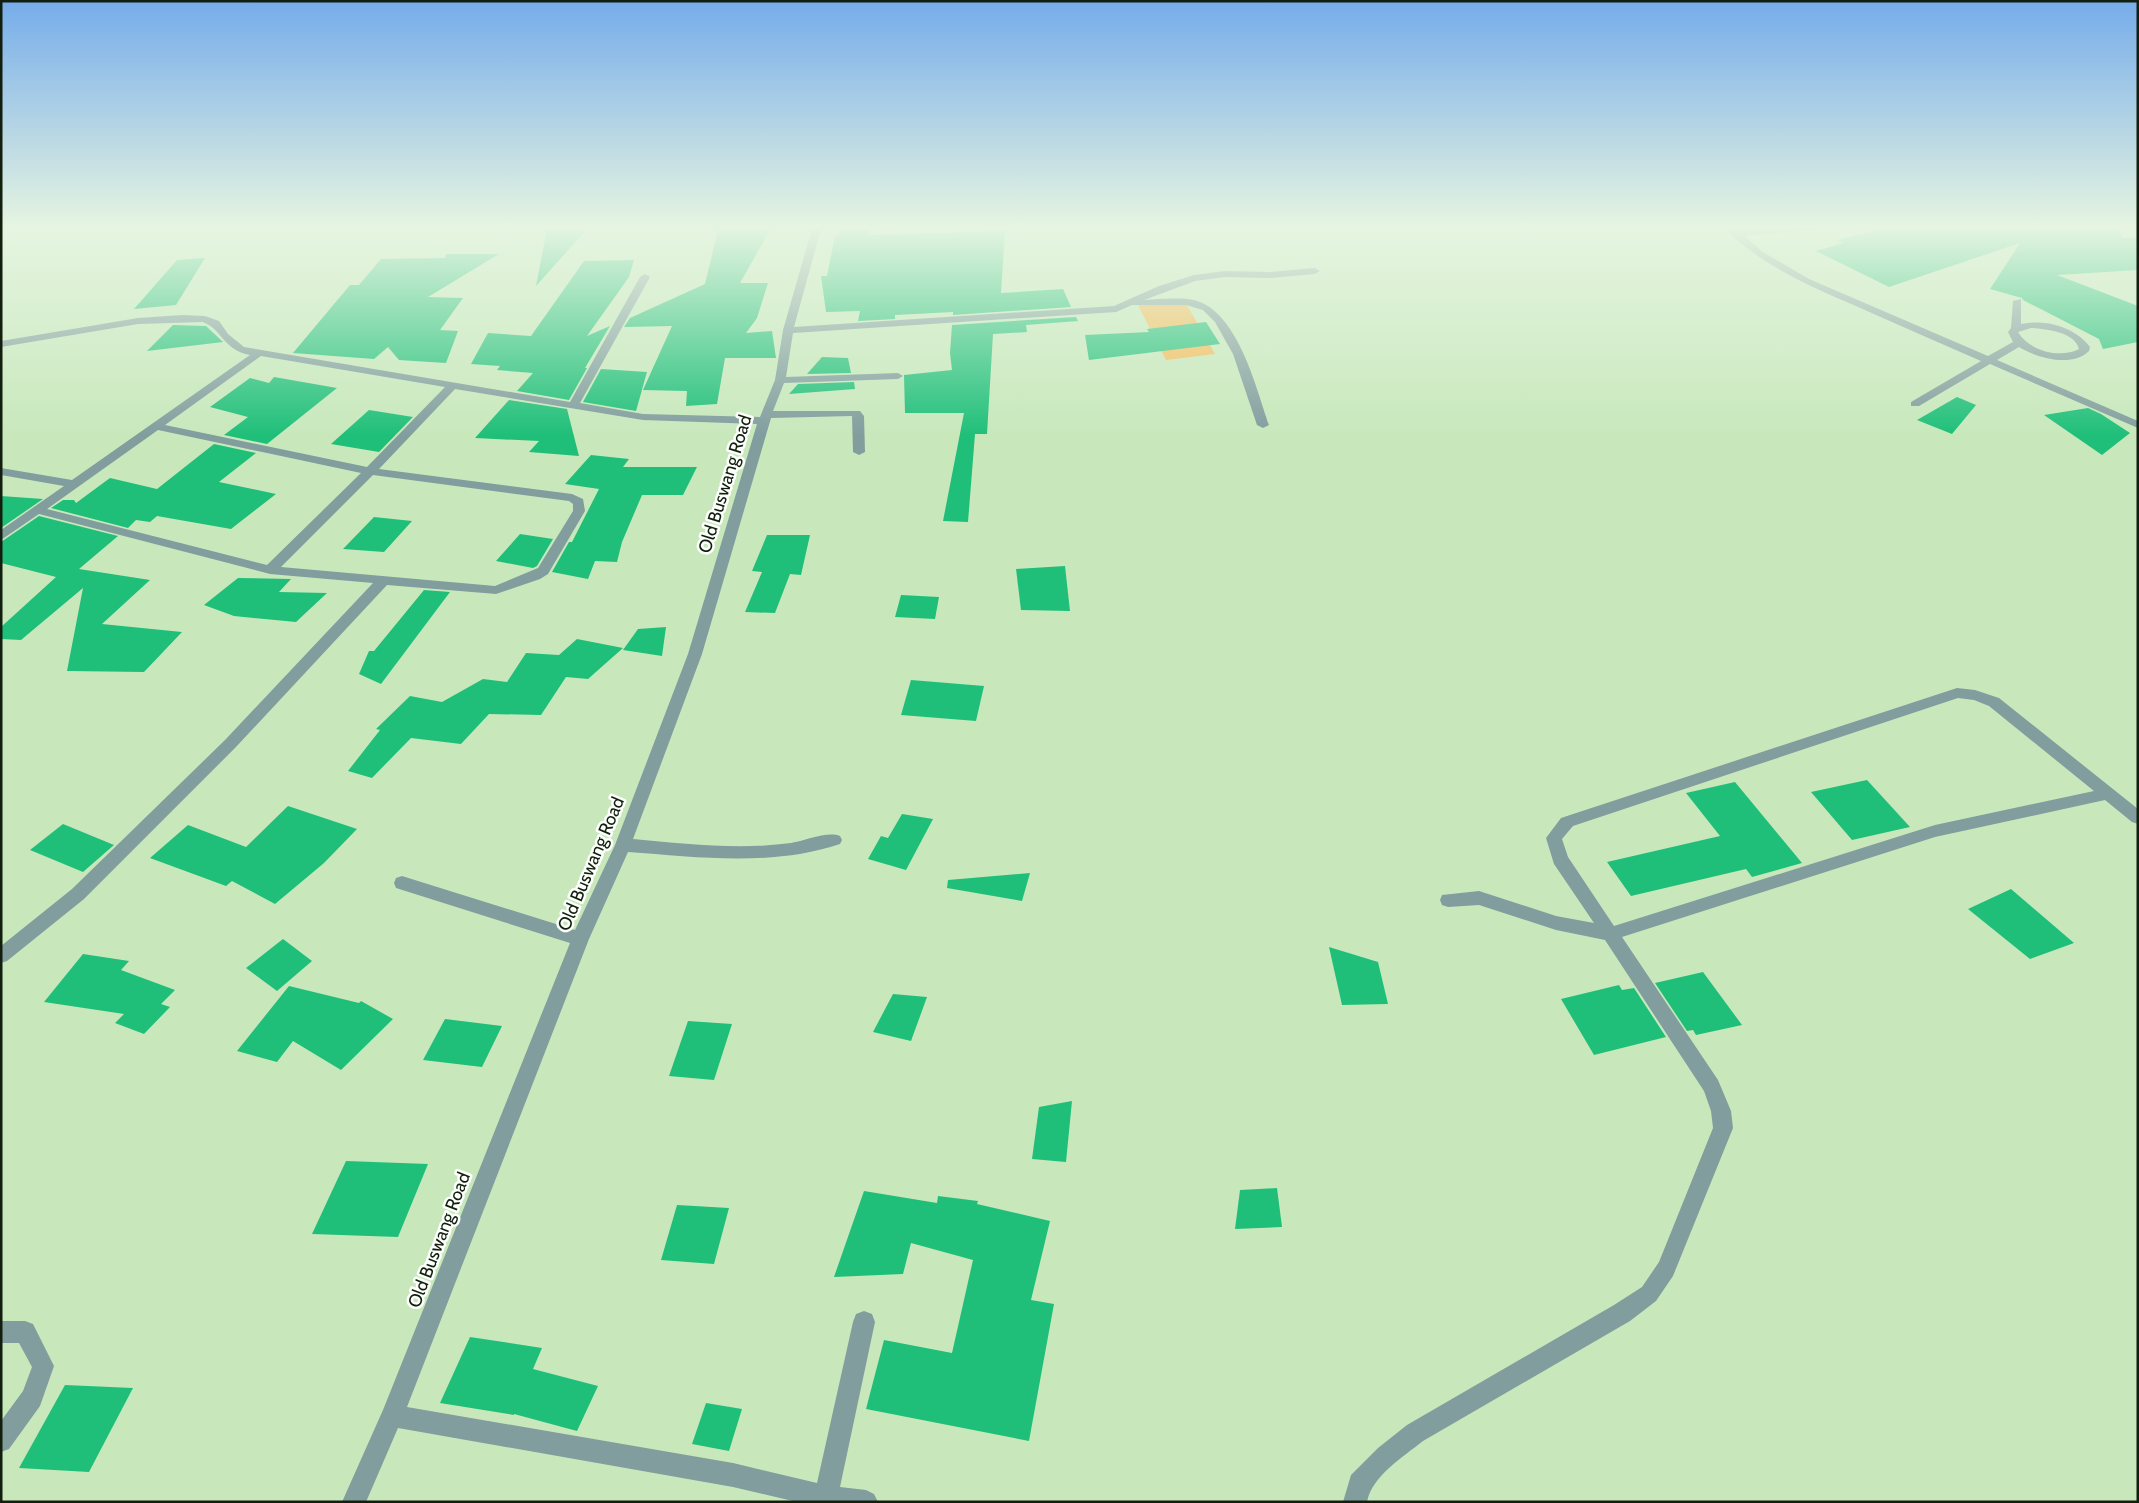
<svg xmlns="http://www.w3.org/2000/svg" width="2139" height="1503" viewBox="0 0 2139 1503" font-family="Cabin,sans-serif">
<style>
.green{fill:#f7b953}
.building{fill:#1fbf79}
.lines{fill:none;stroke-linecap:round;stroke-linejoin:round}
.minor{fill:#819d9e;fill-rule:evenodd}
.labels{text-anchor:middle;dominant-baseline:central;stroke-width:5;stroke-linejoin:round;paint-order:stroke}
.street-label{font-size:18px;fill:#121e0e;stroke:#fcfffb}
</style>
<rect width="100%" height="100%" fill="#c8e8bc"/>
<path class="green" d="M 1184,300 L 1215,354 L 1166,360 L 1138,305 Z"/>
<g class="building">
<path d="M 1968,225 L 2091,228 L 2092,225 L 2101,225 L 2117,227 L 2123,238 L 2138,238 L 2138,270 L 2057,275 L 2138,306 L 2138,342 L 2103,349 L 2099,339 L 2023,300 L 2022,298 L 1990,289 L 2020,243 L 1889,287 L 1816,251 L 1843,243 L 1838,240 L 1895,226 L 1902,229 Z"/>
<path d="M 840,226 L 870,226 L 869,235 L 1005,231 L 1001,293 L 1063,289 L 1071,307 L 953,315 L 953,312 L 895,315 L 895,319 L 858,321 L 860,311 L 826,312 L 821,276 L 827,276 L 835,236 L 838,236 Z"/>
<path d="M 771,228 L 740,283 L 768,283 L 757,318 L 746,333 L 772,331 L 776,358 L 725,358 L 717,404 L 686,406 L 687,391 L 643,390 L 672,326 L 624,327 L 630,318 L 705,284 L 718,230 Z"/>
<path d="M 547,229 L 586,230 L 536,286 Z"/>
<path d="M 446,254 L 499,254 L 428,297 L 463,298 L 440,330 L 458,331 L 446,363 L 399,360 L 388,347 L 374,359 L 293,353 L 350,285 L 359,285 L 381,259 L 445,258 Z"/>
<path d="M 205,258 L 176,305 L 134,309 L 177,260 Z"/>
<path d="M 634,260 L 629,277 L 587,336 L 610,326 L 585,368 L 587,368 L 569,400 L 517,391 L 533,373 L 497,370 L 500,366 L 471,364 L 488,333 L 531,336 L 584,261 Z"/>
<path d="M 1076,317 L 1078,321 L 1026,325 L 1027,332 L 993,334 L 987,434 L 975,434 L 968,522 L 943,521 L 964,413 L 905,413 L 904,375 L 952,370 L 950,353 L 952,325 Z"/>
<path d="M 1206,322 L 1220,344 L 1089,360 L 1085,335 L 1149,332 L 1147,329 Z"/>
<path d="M 173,325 L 206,326 L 223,342 L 147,351 Z"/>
<path d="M 822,357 L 848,358 L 851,373 L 807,374 Z"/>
<path d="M 601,369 L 647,372 L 636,411 L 583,402 Z"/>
<path d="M 274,377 L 337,388 L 267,444 L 224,435 L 248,417 L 210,407 L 250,378 L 269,383 Z"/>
<path d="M 854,382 L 855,389 L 789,394 L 798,384 Z"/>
<path d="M 1957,397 L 1976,405 L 1952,434 L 1917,420 Z"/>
<path d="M 509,400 L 567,409 L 579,456 L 529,452 L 539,441 L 475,438 Z"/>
<path d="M 2088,408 L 2101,414 L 2130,433 L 2102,455 L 2044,415 Z"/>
<path d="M 369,410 L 413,417 L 379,452 L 331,444 Z"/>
<path d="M 214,444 L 256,453 L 219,482 L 276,494 L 231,529 L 157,516 L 150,522 L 136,520 L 128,528 L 51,508 L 63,500 L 74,500 L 76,503 L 110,478 L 157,489 Z"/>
<path d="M 591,455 L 629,459 L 623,467 L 697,467 L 683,495 L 642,495 L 622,542 L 617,562 L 595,561 L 588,579 L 552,572 L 569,542 L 572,542 L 599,489 L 565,484 Z"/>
<path d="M 1,496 L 43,499 L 1,528 Z"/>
<path d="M 39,516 L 118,536 L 79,569 L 150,580 L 102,624 L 182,632 L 144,672 L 67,671 L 83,588 L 21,640 L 1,639 L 1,627 L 56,577 L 1,563 L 1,542 Z"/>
<path d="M 374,517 L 412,521 L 384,552 L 343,549 Z"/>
<path d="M 520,534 L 553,539 L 537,566 L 533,568 L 496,561 Z"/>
<path d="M 767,535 L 810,535 L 801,575 L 790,574 L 775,613 L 745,612 L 762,572 L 752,571 Z"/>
<path d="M 1065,566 L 1070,611 L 1021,610 L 1016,569 Z"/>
<path d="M 238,578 L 291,579 L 279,592 L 327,593 L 296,622 L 234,616 L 204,605 Z"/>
<path d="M 424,590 L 450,592 L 381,684 L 359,674 L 369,651 L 374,651 Z"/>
<path d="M 901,595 L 939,597 L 935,619 L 895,617 Z"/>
<path d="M 666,627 L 662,656 L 623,650 L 638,629 Z"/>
<path d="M 577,639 L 623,648 L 588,679 L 566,677 L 541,715 L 489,714 L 461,744 L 411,738 L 372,778 L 348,771 L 380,730 L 376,729 L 410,696 L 442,702 L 483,679 L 507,682 L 526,653 L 559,655 Z"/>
<path d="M 911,680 L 984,686 L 976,721 L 901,715 Z"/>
<path d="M 1867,780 L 1910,827 L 1852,840 L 1811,792 Z"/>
<path d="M 1735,782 L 1802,863 L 1752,877 L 1746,869 L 1631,896 L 1607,862 L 1720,836 L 1686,793 Z"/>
<path d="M 288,806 L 357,829 L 324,863 L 275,904 L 232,881 L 226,886 L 150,858 L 188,825 L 246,847 Z"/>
<path d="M 902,814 L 933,819 L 906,870 L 868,859 L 881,836 L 888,838 Z"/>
<path d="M 63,824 L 114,845 L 83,872 L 30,850 Z"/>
<path d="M 1030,873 L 1022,901 L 947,888 L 948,880 Z"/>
<path d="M 2011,889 L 2074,943 L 2030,959 L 1968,909 Z"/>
<path d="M 283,939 L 312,961 L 277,991 L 246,968 Z"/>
<path d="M 1329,947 L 1378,962 L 1388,1004 L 1342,1005 Z"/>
<path d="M 83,954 L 129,961 L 121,970 L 175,990 L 161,1004 L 170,1007 L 144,1034 L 115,1023 L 124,1014 L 44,1002 Z"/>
<path d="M 1703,972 L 1742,1025 L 1696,1035 L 1693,1030 L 1687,1031 L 1655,983 Z"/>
<path d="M 1619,985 L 1622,990 L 1634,988 L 1666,1037 L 1594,1055 L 1561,999 Z"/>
<path d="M 289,986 L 359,1003 L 361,1001 L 393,1019 L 341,1070 L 293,1041 L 277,1062 L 237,1051 Z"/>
<path d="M 893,994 L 927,997 L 911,1041 L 873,1032 Z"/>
<path d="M 445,1019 L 502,1026 L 482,1067 L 423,1060 Z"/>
<path d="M 688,1021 L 732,1024 L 714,1080 L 669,1076 Z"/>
<path d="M 1072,1101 L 1066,1162 L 1032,1159 L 1039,1107 Z"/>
<path d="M 346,1161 L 428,1164 L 398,1237 L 312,1234 Z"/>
<path d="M 1277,1188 L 1282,1227 L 1235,1229 L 1240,1190 Z"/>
<path d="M 864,1191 L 937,1203 L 938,1196 L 978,1201 L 977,1204 L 1050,1221 L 1031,1300 L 1054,1304 L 1029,1441 L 866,1409 L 884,1340 L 952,1353 L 973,1260 L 911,1243 L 903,1274 L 834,1277 Z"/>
<path d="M 677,1205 L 729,1208 L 714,1264 L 661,1260 Z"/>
<path d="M 470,1337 L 542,1348 L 533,1369 L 598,1386 L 577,1431 L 514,1414 L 514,1415 L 440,1403 Z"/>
<path d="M 65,1385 L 133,1388 L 89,1472 L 19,1468 Z"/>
<path d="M 706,1403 L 742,1409 L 729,1451 L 692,1444 Z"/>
</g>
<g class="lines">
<g class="minor">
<path d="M 813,225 L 822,225 L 794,327 L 1114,306 L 1159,286 L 1194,275 L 1225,271 L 1269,272 L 1315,268 L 1320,271 L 1315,274 L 1269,278 L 1225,277 L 1195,281 L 1144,300 C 1160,299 1178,297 1194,300 C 1238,311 1256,388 1269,425 L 1263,428 L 1257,425 L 1233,354 L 1215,322 L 1203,310 L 1186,305 L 1132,305 L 1116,312 L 793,333 L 786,377 L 898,373 L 903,376 L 898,379 L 784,383 L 773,411 L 860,411 L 864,416 L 865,452 L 859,455 L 853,452 L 852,416 L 771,418 L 702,654 L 633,839 C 685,844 739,850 791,843 C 805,841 827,831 840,836 L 842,840 L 840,844 C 771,867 698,857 628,852 L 589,939 L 407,1407 L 733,1463 L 817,1483 L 853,1322 L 856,1314 L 864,1311 L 872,1314 L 875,1322 L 840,1487 L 866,1490 L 874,1494 L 878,1502 L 797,1502 L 733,1487 L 398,1428 L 366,1502 L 342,1502 L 383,1410 L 570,943 L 396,888 L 394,883 L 396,878 L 402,876 L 575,930 L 615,845 L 688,654 L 757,424 L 643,420 L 455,389 L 379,469 L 572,494 L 583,499 L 585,511 L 548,574 L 540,579 L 496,594 L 387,585 L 235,748 L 84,899 L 7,961 L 1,963 L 1,946 L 72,889 L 225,740 L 373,583 L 270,574 L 39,514 L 1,540 L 1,530 L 64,486 L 1,475 L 1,468 L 72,480 L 250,355 C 223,350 223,330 203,322 L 138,324 L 1,347 L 1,341 L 138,318 L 182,315 L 205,316 L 219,321 L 228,334 L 244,347 L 570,402 L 640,277 L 645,274 L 650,277 L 580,403 L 643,414 L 760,417 L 775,380 L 783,330 ZM 261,356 L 445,387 L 367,467 L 165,425 ZM 158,430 L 361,473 L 267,565 L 47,509 ZM 373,475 L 569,501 L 573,504 L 573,511 L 538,568 L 495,586 L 281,567 Z"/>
<path d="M 1722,225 L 1732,225 L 1738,231 L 1797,225 L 1835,225 L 1831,228 L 1744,236 L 1763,252 L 1809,279 L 1988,356 L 2013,342 L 2008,332 L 2011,328 L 2013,301 L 2021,299 L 2021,324 C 2046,319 2075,327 2090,347 L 2089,351 C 2072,368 2037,358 2019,347 L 1997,360 L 2138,421 L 2138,428 L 1990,364 L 1919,406 L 1911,406 L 1911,402 L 1981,361 C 1942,344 1903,327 1865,310 C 1814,288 1758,265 1722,225 ZM 2031,328 C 2046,329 2075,332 2079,349 C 2060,359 2029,351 2018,332 Z"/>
<path d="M 1957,688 L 1975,690 L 1999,698 L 2138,809 L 2138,824 L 2132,822 L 2105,800 L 1935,837 L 1622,937 L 1718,1080 L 1731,1111 L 1733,1128 L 1673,1276 L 1656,1301 L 1630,1321 L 1423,1441 C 1403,1457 1372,1476 1367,1502 L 1343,1502 L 1351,1475 L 1378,1448 L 1407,1425 L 1614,1305 L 1642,1287 L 1659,1262 L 1713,1128 L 1711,1111 L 1704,1091 L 1605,940 L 1556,930 L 1479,905 L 1448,907 L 1442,905 L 1440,900 L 1442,895 L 1479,891 L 1556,916 L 1594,923 L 1554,864 L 1546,838 L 1561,818 ZM 1958,698 L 1974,700 L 1989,706 L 2094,791 L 1935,825 L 1614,926 L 1568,857 L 1562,839 L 1573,826 Z"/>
<path d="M 1,1321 L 25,1321 L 33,1324 L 54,1366 L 40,1406 L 9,1449 L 1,1452 L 1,1421 L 23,1391 L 32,1367 L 19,1343 L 1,1343 Z"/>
</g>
</g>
<linearGradient id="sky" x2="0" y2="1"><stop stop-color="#75acea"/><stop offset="0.52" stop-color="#e6f5e1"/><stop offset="1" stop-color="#e6f5e1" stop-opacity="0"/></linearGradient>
<rect width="2139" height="436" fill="url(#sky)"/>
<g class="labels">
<g class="street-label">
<text transform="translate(725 484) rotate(-73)">Old Buswang Road</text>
<text transform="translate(591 864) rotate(-67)">Old Buswang Road</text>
<text transform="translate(439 1240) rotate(-69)">Old Buswang Road</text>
</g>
</g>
<rect width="2139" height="1503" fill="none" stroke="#121e0e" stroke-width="5"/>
</svg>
